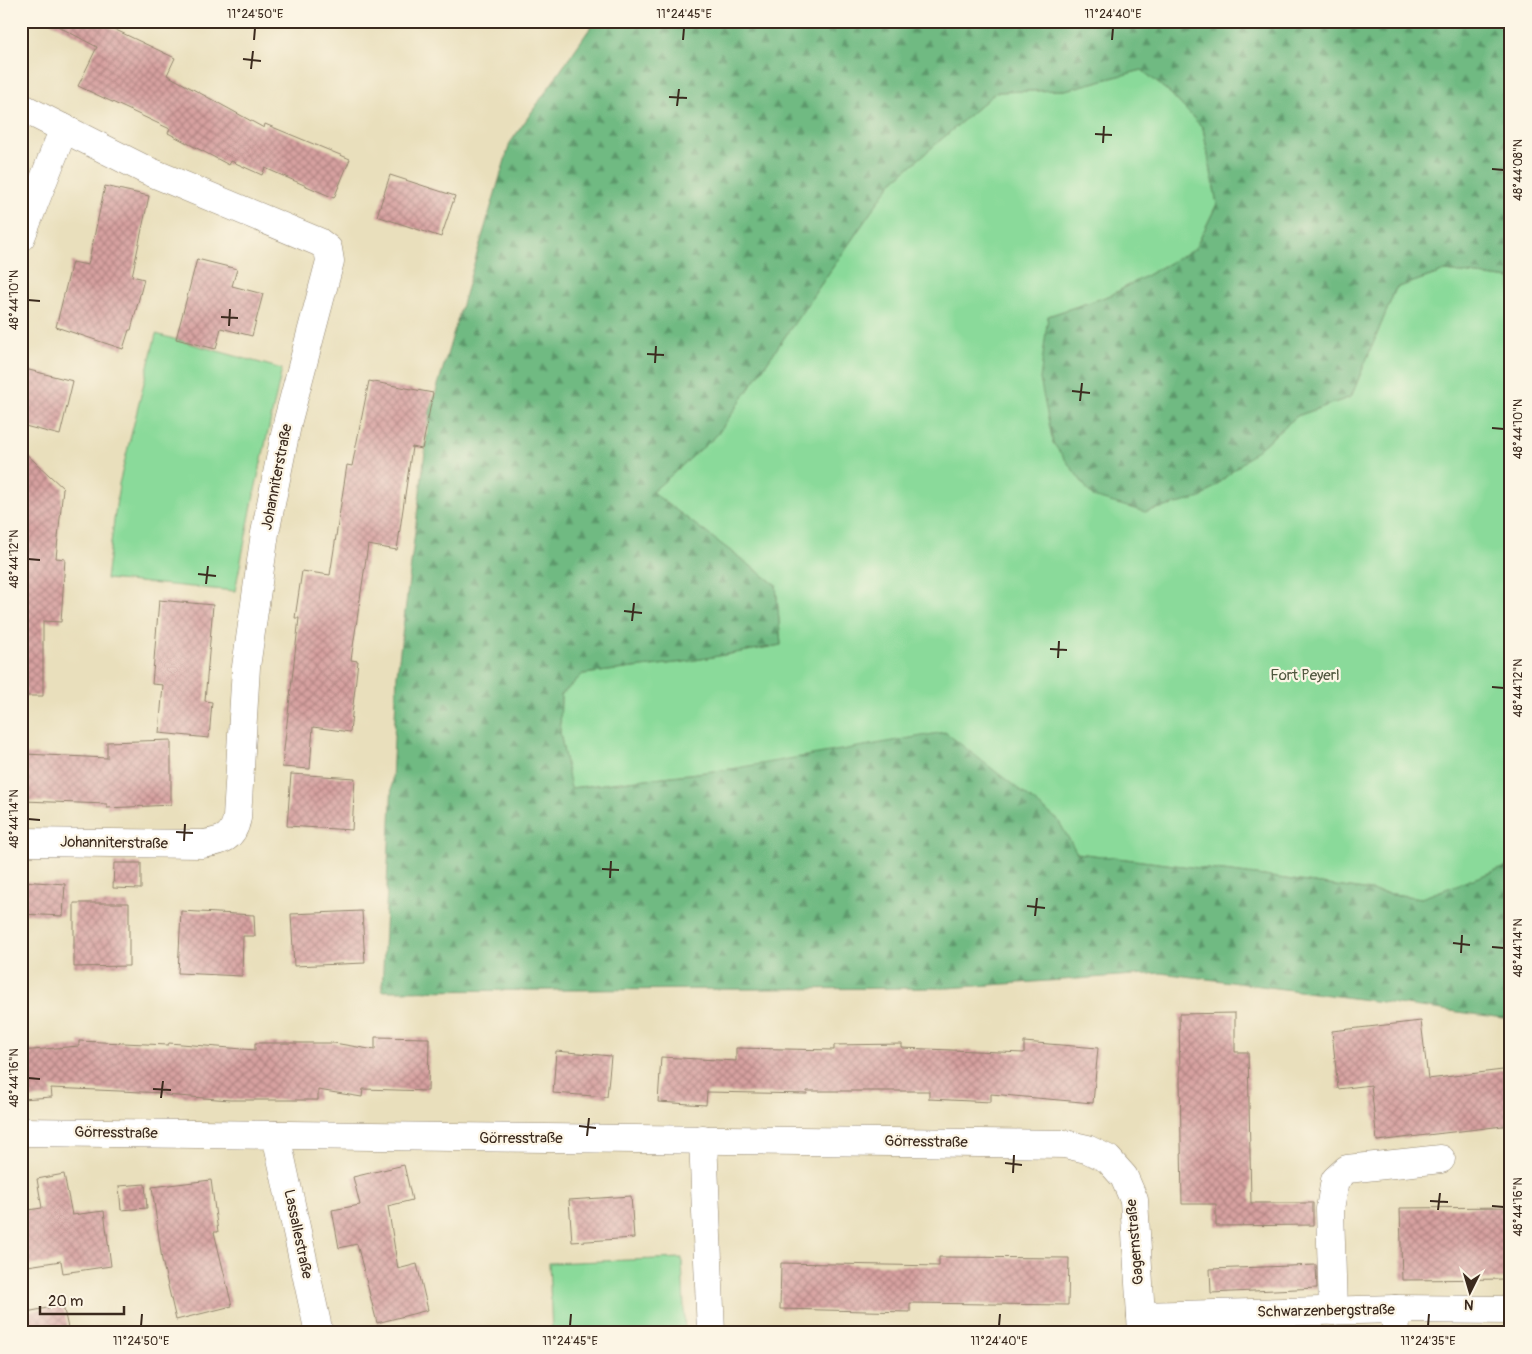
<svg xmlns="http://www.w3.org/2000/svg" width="1532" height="1354" viewBox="0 0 1532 1354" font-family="Pangolin,sans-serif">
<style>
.green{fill:#8ada9a;stroke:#62825c}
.forest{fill:url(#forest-firs);stroke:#557250}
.building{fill:url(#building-cross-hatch)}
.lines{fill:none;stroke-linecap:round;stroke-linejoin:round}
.minor-casing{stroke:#92846d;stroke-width:29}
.minor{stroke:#fff;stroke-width:28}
.ticks{fill:none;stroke:#3b2a1e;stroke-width:2}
.labels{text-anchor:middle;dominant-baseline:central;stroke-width:4.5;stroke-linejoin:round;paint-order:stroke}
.street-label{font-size:15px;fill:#3b2a1e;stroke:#fcf5e5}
.park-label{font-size:15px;fill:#4f563d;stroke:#fcf5e5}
.neatline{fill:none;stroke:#3b2a1e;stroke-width:2}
.ticks-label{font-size:12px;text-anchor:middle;fill:#3b2a1e}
</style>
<defs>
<pattern id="forest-firs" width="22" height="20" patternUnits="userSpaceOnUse" patternTransform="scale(1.25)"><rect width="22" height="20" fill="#6fba82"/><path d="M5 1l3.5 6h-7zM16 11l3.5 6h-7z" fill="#5c976a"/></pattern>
<pattern id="building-cross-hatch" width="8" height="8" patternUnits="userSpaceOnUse" patternTransform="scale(1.25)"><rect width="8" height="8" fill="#d7a1a0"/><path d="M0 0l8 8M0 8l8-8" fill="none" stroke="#b08382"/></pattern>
</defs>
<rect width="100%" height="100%" fill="#fcf5e5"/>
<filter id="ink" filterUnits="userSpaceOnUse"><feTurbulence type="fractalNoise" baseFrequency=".02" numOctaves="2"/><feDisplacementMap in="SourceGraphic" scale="10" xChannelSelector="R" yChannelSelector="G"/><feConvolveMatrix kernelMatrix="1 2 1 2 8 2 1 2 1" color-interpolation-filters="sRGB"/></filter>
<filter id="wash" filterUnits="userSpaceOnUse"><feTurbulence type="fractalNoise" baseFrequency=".0096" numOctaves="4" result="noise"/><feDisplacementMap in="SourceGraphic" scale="20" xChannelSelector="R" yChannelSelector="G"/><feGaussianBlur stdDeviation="1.12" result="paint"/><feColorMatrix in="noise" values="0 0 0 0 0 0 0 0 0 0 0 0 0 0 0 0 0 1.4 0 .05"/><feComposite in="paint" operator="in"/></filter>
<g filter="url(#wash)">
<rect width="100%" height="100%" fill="#e9dfbc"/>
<g class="green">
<path d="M 1142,70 L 1171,94 L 1203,128 L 1217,204 L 1195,249 L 1111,295 L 1048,316 L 1201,498 L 1297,416 L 1351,397 L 1396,288 L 1445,271 L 1511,279 L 1511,865 L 1422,898 L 1264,876 L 1076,853 L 1058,820 L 731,769 L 570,788 L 560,732 L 561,695 L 583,674 L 684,662 L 781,645 L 776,585 L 651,492 L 717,435 L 891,183 L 996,92 L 1065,90 Z"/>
<path d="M 156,334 L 282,369 L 255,490 L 235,591 L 106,579 L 119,484 Z"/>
<path d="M 682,1258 L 685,1333 L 552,1333 L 549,1263 Z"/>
</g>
<path class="forest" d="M 595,21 L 1489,21 L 1511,33 L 1511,279 L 1445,271 L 1396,288 L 1351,397 L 1297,416 L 1201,498 L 1145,512 L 1093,497 L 1053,443 L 1040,379 L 1048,316 L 1111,295 L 1195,249 L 1217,204 L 1203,128 L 1171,94 L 1142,70 L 1065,90 L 996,92 L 891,183 L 717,435 L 652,492 L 776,585 L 781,645 L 684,662 L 583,674 L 561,695 L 560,732 L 571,788 L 731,769 L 945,732 L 1058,820 L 1077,853 L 1264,876 L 1421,898 L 1511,865 L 1511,1019 L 1162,973 L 948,988 L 382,991 L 397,675 L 430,412 L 510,143 Z"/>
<g id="blocks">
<g class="building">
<path d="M 48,21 L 97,21 L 175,58 L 167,75 L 264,128 L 265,124 L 350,159 L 334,198 L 265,168 L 262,175 L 231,161 L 229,165 L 168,133 L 170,129 L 78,86 L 97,47 Z"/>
<path d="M 390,175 L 455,196 L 441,237 L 377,216 Z"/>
<path d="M 105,186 L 149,196 L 132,276 L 144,279 L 131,330 L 129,330 L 123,349 L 56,327 L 72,262 L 88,265 Z"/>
<path d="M 197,259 L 237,269 L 232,286 L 263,294 L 252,336 L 221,328 L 216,349 L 176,339 Z"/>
<path d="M 21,368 L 73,381 L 60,435 L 21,425 Z"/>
<path d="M 369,381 L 433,393 L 422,449 L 412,447 L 397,550 L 368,545 L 351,660 L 358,661 L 350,732 L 313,727 L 310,769 L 282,767 L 299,618 L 295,618 L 302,571 L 330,575 L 347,465 L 352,466 Z"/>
<path d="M 21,449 L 63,488 L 56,558 L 65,559 L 61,622 L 43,621 L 43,696 L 21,696 Z"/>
<path d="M 159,600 L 213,605 L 205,701 L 212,702 L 209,738 L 159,733 L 163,685 L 152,684 Z"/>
<path d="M 171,740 L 171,805 L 107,808 L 107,804 L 23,801 L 25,754 L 107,758 L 107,742 Z"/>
<path d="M 291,774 L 355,778 L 352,830 L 287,826 Z"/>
<path d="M 114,863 L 141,863 L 141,889 L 113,888 Z"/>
<path d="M 21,881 L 65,884 L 63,916 L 21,914 Z"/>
<path d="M 74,903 L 129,903 L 129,966 L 74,967 Z"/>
<path d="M 181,911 L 254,915 L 255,936 L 243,936 L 242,976 L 178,973 Z"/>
<path d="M 362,911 L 365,963 L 294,966 L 291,914 Z"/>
<path d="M 1235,1013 L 1235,1052 L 1248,1052 L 1251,1203 L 1313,1203 L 1313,1225 L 1216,1226 L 1216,1204 L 1182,1204 L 1179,1014 Z"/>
<path d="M 1421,1021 L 1428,1079 L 1511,1069 L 1511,1125 L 1377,1141 L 1371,1085 L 1338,1089 L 1332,1031 Z"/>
<path d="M 375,1037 L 429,1038 L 428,1091 L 363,1089 L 362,1097 L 318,1090 L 318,1100 L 230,1100 L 165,1095 L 165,1093 L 51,1088 L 52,1097 L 21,1099 L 21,1051 L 79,1046 L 79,1041 L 168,1045 L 169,1043 L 255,1050 L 255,1043 L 334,1043 L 375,1050 Z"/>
<path d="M 1024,1042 L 1098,1048 L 1093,1103 L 991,1094 L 991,1102 L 929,1099 L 929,1091 L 807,1091 L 807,1094 L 707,1092 L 706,1105 L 658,1102 L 661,1057 L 736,1061 L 736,1048 L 834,1050 L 834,1045 L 902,1044 L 902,1048 L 1024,1053 Z"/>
<path d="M 556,1051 L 611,1056 L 607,1097 L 553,1093 Z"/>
<path d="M 404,1165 L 412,1200 L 388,1206 L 398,1269 L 417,1264 L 428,1310 L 377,1323 L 357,1244 L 339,1248 L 332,1210 L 360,1205 L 353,1177 Z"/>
<path d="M 64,1174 L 72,1215 L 104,1211 L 111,1266 L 63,1273 L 61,1261 L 21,1267 L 21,1211 L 42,1208 L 37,1179 Z"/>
<path d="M 211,1180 L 218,1232 L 214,1232 L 232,1306 L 176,1320 L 162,1260 L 152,1187 Z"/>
<path d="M 145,1184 L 147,1208 L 121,1210 L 119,1186 Z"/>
<path d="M 631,1196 L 634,1238 L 572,1242 L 569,1200 Z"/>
<path d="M 1511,1207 L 1511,1279 L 1402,1280 L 1400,1208 Z"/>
<path d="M 939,1257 L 1069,1258 L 1068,1305 L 910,1303 L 910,1312 L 780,1309 L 781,1263 L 939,1266 Z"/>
<path d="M 1316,1265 L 1317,1288 L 1211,1293 L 1210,1269 Z"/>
<path d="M 63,1305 L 69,1333 L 21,1333 L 21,1313 Z"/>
</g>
</g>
</g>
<g filter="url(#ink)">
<use href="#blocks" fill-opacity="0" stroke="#92846d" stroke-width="1"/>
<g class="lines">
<g class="minor-casing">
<g id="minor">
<path d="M 21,107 L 146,170 L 319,242 L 328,249 L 330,261 L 288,420 L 265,533 L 246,667 L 237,818 C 233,838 223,841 203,844 L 21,842"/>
<path d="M 21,237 L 64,128"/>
<path d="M 21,1132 L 1065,1144 L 1087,1149 L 1108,1159 L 1124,1177 L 1134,1200 L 1142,1333"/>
<path d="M 276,1135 L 319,1333"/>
<path d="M 703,1139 L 711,1333"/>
<path d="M 1395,1309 L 1396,1333"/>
<path d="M 1333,1311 L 1330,1209 L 1335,1180 L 1347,1169 L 1441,1159"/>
<path d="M 1141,1316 L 1395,1309 L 1511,1310"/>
</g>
</g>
<use href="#minor" class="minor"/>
</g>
</g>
<path class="ticks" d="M 254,40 L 255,28M 683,40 L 684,28M 1112,40 L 1113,28M 243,59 L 261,61M 251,69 L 253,51M 669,97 L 687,98M 677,106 L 679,89M 1095,134 L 1112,135M 1103,143 L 1104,126M 1492,169 L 1504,170M 28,300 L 40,301M 221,317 L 238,318M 229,326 L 230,309M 647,354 L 664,355M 655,363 L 656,346M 1072,391 L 1090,393M 1080,401 L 1082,383M 1492,428 L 1504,429M 28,559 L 40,560M 198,574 L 216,576M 206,584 L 208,566M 624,611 L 642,613M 632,621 L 634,603M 1050,649 L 1067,650M 1058,658 L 1059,641M 1492,687 L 1504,688M 28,819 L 40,820M 176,832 L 193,833M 184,841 L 185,824M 602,869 L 619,870M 610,878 L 611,861M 1027,906 L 1045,908M 1035,916 L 1037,898M 1453,943 L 1470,945M 1492,947 L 1504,948M 1461,953 L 1462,935M 28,1078 L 40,1079M 153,1089 L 171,1090M 161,1098 L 163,1081M 579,1126 L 596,1128M 587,1136 L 589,1118M 1005,1163 L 1022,1165M 1013,1173 L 1014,1155M 1430,1201 L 1448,1202M 1492,1206 L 1504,1207M 1438,1210 L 1440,1193M 141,1326 L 142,1314M 570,1326 L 571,1314M 999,1326 L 1000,1314M 1428,1326 L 1429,1314"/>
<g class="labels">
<g class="street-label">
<text transform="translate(277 477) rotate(-79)">Johanniterstraße</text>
<text transform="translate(114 843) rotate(1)">Johanniterstraße</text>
<text transform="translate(116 1133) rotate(1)">Görresstraße</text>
<text x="521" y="1138">Görresstraße</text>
<text transform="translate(926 1142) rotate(1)">Görresstraße</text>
<text transform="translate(298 1234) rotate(78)">Lassallestraße</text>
<text transform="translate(1135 1242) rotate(-95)">Gagernstraße</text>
<text transform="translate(1326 1311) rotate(-1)">Schwarzenbergstraße</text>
</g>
<g class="park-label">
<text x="1305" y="675">Fort Peyerl</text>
</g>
</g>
<rect width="1532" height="1354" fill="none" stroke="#fcf5e5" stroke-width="55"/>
<g transform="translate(1470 1292) rotate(185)" stroke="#fcf5e5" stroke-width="4" paint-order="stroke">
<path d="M0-4L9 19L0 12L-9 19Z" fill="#3b2a1e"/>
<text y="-8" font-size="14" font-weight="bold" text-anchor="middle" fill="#3b2a1e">N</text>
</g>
<path d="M40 1306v8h84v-8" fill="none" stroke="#3b2a1e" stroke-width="2.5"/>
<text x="48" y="1306" font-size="15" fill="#3b2a1e" stroke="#fcf5e5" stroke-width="4" paint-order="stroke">20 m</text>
<rect x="28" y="28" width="1476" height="1298" class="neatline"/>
<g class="ticks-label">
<text x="255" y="18">11°24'50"E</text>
<text x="684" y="18">11°24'45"E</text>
<text x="1113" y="18">11°24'40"E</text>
<text transform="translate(1518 170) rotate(-90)" y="4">48°44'08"N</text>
<text transform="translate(14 300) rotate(-90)" y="4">48°44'10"N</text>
<text transform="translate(1518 429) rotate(-90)" y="4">48°44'10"N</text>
<text transform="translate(14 559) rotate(-90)" y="4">48°44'12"N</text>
<text transform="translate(1518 688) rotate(-90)" y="4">48°44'12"N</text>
<text transform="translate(14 819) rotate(-90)" y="4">48°44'14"N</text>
<text transform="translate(1518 948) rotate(-90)" y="4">48°44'14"N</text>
<text transform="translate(14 1078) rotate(-90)" y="4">48°44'16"N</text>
<text transform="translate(1518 1207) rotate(-90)" y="4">48°44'16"N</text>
<text x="141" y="1345">11°24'50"E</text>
<text x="570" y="1345">11°24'45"E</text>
<text x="999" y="1345">11°24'40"E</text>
<text x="1428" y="1345">11°24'35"E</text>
</g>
</svg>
